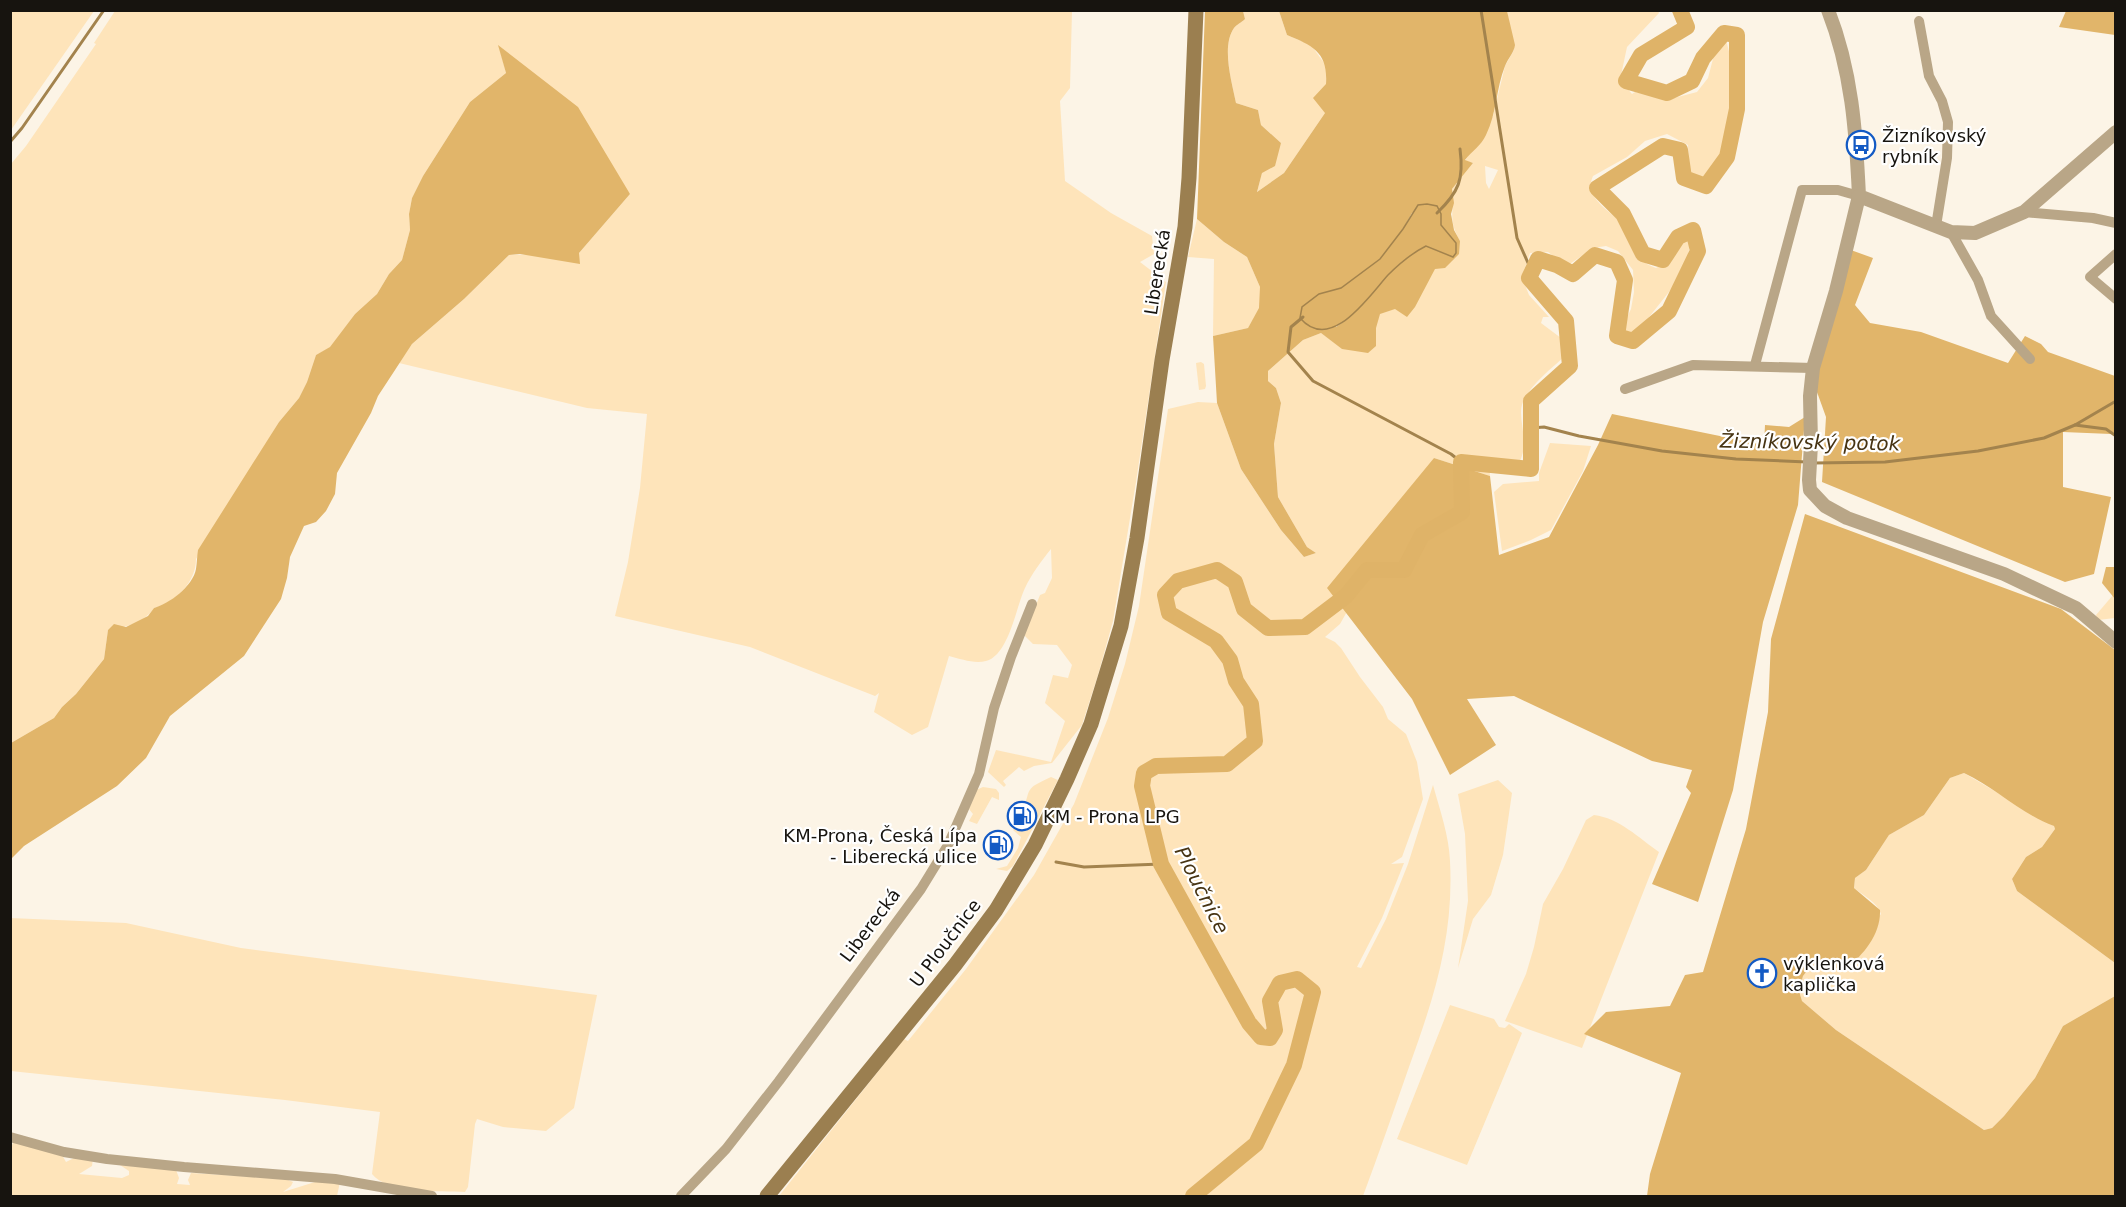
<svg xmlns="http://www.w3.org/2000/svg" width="2126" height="1207" viewBox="0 0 2126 1207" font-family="'DejaVu Sans',sans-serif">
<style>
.green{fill:#fee4ba;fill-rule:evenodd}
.forest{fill:#e1b56a;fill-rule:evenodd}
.water{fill:#dfb368;stroke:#a3834d;stroke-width:1.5}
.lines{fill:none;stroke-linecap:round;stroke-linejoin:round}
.stream{stroke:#a3834d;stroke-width:3}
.river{stroke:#dfb368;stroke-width:16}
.minor{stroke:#b9a687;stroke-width:10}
.tertiary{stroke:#b9a687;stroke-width:14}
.secondary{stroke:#9b7f50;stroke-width:15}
.labels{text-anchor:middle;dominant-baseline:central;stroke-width:4.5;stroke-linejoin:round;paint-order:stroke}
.poi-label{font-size:18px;fill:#17140f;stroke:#fff;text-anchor:start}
.street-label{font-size:18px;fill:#17140f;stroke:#fff}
.water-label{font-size:20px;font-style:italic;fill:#473413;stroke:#fff}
</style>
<rect width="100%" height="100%" fill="#fcf4e6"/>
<g class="green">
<path d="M 11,10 L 94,11 L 11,130 L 10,11 Z"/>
<path d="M 115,11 L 1072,11 L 1070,88 L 1060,101 L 1065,181 L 1111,213 L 1152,236 L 1154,254 L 1140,262 L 1166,282 L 1136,482 L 1113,621 L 1098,675 L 1082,725 L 1052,763 L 1034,766 L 1024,771 L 1019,767 L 1003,781 L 1006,785 L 1004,787 L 988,772 L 996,750 L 1051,762 L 1065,721 L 1045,703 L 1053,675 L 1068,678 L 1072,665 L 1057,645 L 1033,644 L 1024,635 L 1040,595 L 1045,593 L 1052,578 L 1051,549 C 1042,560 1031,575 1025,588 C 1016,607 1009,655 986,661 C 974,664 961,659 949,656 L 928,727 L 912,735 L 874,712 L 879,693 L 875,696 L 750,647 L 615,616 L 628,562 L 640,488 L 647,414 L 587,408 L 399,363 L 412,344 L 464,299 L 509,255 L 579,253 L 630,194 L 499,46 L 506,73 L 470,102 L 423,176 L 412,198 L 409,214 L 410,230 L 402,260 L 389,274 L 377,294 L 355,314 L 330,348 L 316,355 L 307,382 L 299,398 L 279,422 L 196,559 C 196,582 176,602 154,608 C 144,623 126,627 108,630 L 104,659 L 76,694 L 62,707 L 54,718 L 11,743 L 11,164 L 26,146 L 96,44 L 94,43 Z"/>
<path d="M 1243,11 L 1279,11 L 1287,35 L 1311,45 L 1327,67 L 1325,113 L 1284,173 L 1257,192 L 1262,173 L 1281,143 L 1261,125 L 1258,110 L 1236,103 C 1232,83 1221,46 1234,28 C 1236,25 1242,22 1245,19 Z"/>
<path d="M 1507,11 L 1658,11 L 1659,13 L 1627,47 L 1620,80 L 1632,94 L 1635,92 L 1670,99 L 1697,92 L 1708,78 L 1714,55 L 1726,40 L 1731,59 L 1729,140 L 1701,184 L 1696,183 L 1689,170 L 1688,145 L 1667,134 L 1645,141 L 1627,157 L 1593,176 C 1582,199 1615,213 1626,228 C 1641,248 1626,256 1656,268 L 1668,262 L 1686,237 L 1691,241 L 1684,273 L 1638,331 L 1623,335 L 1620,332 L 1631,309 L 1634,292 L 1633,270 L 1618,251 L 1606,246 L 1593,248 L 1567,266 L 1548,252 L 1530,253 L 1522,277 L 1529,295 L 1549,317 L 1543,317 L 1541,323 L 1561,338 L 1565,356 C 1551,369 1531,384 1523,402 C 1516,418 1531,441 1519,463 L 1493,465 L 1489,461 L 1490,476 L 1434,458 L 1340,624 L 1325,637 L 1335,642 L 1341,648 L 1360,677 L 1383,707 L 1388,719 L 1406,734 L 1417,762 L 1423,799 L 1402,857 L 1391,864 L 1404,863 L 1382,918 L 1357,967 L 1361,968 L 1386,919 L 1408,864 L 1433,785 C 1440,810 1449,836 1450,861 C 1454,936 1434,998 1409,1067 C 1394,1110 1379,1153 1363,1196 L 779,1196 L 904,1039 L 908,1041 L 966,969 L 1034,875 L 1074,804 L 1108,718 L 1125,664 L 1139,606 L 1168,409 L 1198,402 L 1217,403 L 1241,469 L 1281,530 L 1304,557 L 1316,553 L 1307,547 L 1278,497 L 1274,444 L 1281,403 L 1276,388 L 1268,381 L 1268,371 L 1303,340 L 1321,333 L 1342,348 L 1364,304 L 1460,241 C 1447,218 1455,212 1452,189 L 1473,163 L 1465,161 L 1493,116 L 1505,66 L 1514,50 ZM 1485,166 L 1498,170 L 1489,189 L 1486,183 Z"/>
<path d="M 1197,219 L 1224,242 L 1247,257 L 1260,287 L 1260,308 L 1248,328 L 1213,336 L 1214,259 L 1188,257 Z"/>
<path d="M 1201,362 L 1204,364 L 1206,386 L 1205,389 L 1199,390 L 1196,363 Z"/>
<path d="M 1550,443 L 1591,446 L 1583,471 L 1551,530 L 1531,540 L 1502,551 L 1494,492 L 1503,484 L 1539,481 L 1539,473 Z"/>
<path d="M 2113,595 L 2115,598 L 2115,618 L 2098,620 L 2096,615 Z"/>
<path d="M 1964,773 L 2054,826 L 2055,829 L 2042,847 L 2026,857 L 2012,879 L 2017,891 L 2115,963 L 2115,996 L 2063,1026 L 2035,1078 L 2004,1116 L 1992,1128 L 1984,1130 L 1836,1030 L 1802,1001 L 1799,991 L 1803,976 L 1812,963 L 1822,961 L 1835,968 L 1881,914 C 1878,903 1863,895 1854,888 L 1855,878 L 1866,870 L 1889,835 L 1924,815 L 1950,778 Z"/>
<path d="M 1051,777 L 1058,780 L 1013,866 L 1007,871 L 996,869 L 1007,866 L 1018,848 L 1021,837 L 1013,830 L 1017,822 L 1024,826 L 1029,817 L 1022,813 C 1032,787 1023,790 1051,777 Z"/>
<path d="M 1498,780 L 1512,793 L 1503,855 L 1491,895 L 1473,919 L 1458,968 L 1468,901 L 1465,834 L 1458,794 Z"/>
<path d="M 983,787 L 996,789 L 999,793 L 999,800 L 992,797 L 977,824 L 969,821 L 973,814 L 969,809 L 976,790 Z"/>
<path d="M 1594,815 C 1619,818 1639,838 1659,852 L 1582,1048 L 1505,1021 L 1526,974 L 1534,947 L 1543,904 L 1563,869 L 1586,820 Z"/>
<path d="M 10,918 L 126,923 L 241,948 L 597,995 L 574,1108 L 546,1131 L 503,1127 L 477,1119 L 475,1124 L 468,1187 L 465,1192 C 442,1191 386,1193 372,1174 L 380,1112 L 285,1100 L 11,1071 Z"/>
<path d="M 1450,1005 L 1494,1019 L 1499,1027 L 1505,1028 L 1509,1024 L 1522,1033 L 1467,1165 L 1397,1139 Z"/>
<path d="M 14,1141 L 62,1155 L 66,1162 L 78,1156 L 93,1158 L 92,1166 L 79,1174 L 122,1178 L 129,1175 L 129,1171 L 120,1165 L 176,1170 L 179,1178 L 177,1184 L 190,1185 L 188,1180 L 191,1173 L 286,1179 L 293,1182 L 291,1186 L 283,1192 L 315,1182 L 340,1182 L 337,1196 L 11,1196 L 11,1147 Z"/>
</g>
<g class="forest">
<path d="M 1205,11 L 1243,11 L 1245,19 C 1242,22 1236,25 1234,28 C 1221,46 1232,83 1236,103 L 1258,110 L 1261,125 L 1281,143 L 1275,166 L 1262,173 L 1257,192 L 1284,173 L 1325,113 L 1313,98 L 1326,84 C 1328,53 1314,46 1287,35 L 1279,11 L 1507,11 L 1515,45 C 1514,53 1508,58 1505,66 C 1496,88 1497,113 1486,135 C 1481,146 1472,151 1465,160 L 1473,163 L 1452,189 L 1454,203 L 1451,214 L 1454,230 L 1460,241 L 1459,254 L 1445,268 L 1435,269 L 1415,307 L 1407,317 L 1395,309 L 1380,314 L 1376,328 L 1376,346 L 1368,353 L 1342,349 L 1321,333 L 1303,340 L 1268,371 L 1268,381 L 1276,388 L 1281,403 L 1274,444 L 1278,497 L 1307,547 L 1316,553 L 1304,557 L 1281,530 L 1241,469 L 1217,403 L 1213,336 L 1248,328 L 1259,308 L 1260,287 L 1247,257 L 1224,242 L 1197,219 ZM 1437,206 L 1441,214 L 1441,225 L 1456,243 C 1446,244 1432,243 1423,247 C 1388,262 1368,307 1336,327 L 1319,294 L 1341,288 L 1380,259 L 1403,229 L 1412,213 Z"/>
<path d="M 2066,11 L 2115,11 L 2115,35 L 2059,27 Z"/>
<path d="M 498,45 L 578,107 L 630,194 L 579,253 L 580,264 L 520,254 L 509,255 L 464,299 L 412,344 L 378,396 L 371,413 L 337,473 L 335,494 L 326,511 L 316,522 L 304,526 L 290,557 L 287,578 L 281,599 L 244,656 L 170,716 L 146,758 L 117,786 L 24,846 L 11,859 L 11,743 L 54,718 L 62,707 L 76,694 L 104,659 L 108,630 L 114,624 L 126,627 L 148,616 L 154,608 C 169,604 193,586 196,569 C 197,563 197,556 198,550 L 279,422 L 299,398 L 307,382 L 316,355 L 330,347 L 355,314 L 377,294 L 389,274 L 402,260 L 410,230 L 409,214 L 412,198 L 423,176 L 470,102 L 506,73 Z"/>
<path d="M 1848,249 L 1873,258 L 1855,305 L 1870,323 L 1921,332 L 2008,363 L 2025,336 L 2041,344 L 2048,352 L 2115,376 L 2115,432 L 2111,434 L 2063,432 L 2063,487 L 2111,497 L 2094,574 L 2065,582 L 1822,482 L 1826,417 L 1813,381 Z"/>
<path d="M 1612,414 L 1764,445 L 1765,425 L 1789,427 L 1805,417 L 1798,505 L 1763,622 L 1733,790 L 1698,902 L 1652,884 L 1691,793 L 1686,787 L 1692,770 L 1652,761 L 1514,696 L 1467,699 L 1496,745 L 1450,775 L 1412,699 L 1327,588 L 1434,458 L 1490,476 L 1499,555 L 1549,537 L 1598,445 Z"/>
<path d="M 1805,514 L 2061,609 L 2115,650 L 2115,963 L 2017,891 L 2012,879 L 2026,857 L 2042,847 L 2055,829 L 2054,826 C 2021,814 1996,788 1964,773 L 1950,778 L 1924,815 L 1889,835 L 1866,870 L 1855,878 L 1854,888 L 1880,910 C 1881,934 1864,954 1847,968 L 1835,968 L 1822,961 L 1812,964 L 1803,976 L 1799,991 L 1802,1001 L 1836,1030 L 1984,1130 L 1992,1128 L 2004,1116 L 2035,1078 L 2063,1026 L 2115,996 L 2115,1196 L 1647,1196 L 1650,1174 L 1681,1073 L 1584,1034 L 1606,1012 L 1670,1006 L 1685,975 L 1703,972 L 1746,829 L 1768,712 L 1771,639 Z"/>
<path d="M 2106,567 L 2115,567 L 2115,599 L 2102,583 Z"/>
</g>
<path class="water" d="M 1427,204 L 1437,206 L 1441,214 L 1441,225 L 1456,243 L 1456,253 L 1453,257 L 1426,246 C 1412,253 1399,264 1388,275 C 1369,296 1331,354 1300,318 L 1302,307 L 1319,294 L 1341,288 L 1380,259 L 1403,229 L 1418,205 Z"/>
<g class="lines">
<g class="stream">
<path d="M 1481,10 L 1517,238 L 1532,272"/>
<path d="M 10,142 L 22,128 L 104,10"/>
<path d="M 1437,213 C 1459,192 1464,179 1460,149"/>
<path d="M 1303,317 L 1291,327 L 1288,352 L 1313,381 L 1451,454 L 1461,462"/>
<path d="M 2075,425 L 2106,429 L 2116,436"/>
<path d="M 1532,428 L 1544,427 L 1579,436 L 1662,451 L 1736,459 L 1807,462"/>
<path d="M 1814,463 L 1885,462 L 1978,451 L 2044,438 L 2075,425 L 2116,401"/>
<path d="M 1056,862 L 1084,867 L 1161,864"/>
</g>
<path class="river" d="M 1193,1196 L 1256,1144 L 1294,1065 L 1313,992 L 1297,979 L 1280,983 L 1270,1001 L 1275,1030 L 1270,1038 L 1261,1037 L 1249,1023 L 1161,864 L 1142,786 L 1144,773 L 1156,766 L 1227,764 L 1255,741 L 1251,704 L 1236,681 L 1230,660 L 1216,641 L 1169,613 L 1165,595 L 1178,581 L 1217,570 L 1235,582 L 1244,609 L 1268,628 L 1305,627 L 1346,596 L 1367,570 L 1404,570 L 1422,535 L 1462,512 L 1461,462 L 1531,469 L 1531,401 L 1570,366 L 1566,321 L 1529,278 L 1538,259 L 1557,265 L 1573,274 L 1595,255 L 1617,262 L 1625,280 L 1617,336 L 1633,341 L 1669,311 L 1698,251 L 1693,230 L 1678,237 L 1663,260 L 1643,254 L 1623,214 L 1597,188 L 1663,146 L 1680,150 L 1684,178 L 1706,186 L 1727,157 L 1737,109 L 1737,35 L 1724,33 L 1703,58 L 1692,81 L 1667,93 L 1626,81 L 1641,55 L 1687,27 L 1680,10"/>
<g class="minor">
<path d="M 1919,21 L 1929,76 L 1942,101 L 1948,122 L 1947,158 L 1936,226"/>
<path d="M 2024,212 L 2093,218 L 2116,223"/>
<path d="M 1951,232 L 1978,280 L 1991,316 L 2030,359"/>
<path d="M 2116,254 L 2090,277 L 2116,299"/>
<path d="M 1755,365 L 1802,190 L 1838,190 L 1859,196"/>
<path d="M 1625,389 L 1693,365 L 1813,368"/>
<path d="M 10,1137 L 64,1152 L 107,1159 L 184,1167 L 335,1179 L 432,1196"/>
<path d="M 681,1196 L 726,1149 L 779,1081 L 921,889 L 948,845 L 979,774 L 994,708 L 1011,657 L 1032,604"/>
</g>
<g class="tertiary">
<path d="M 1828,10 C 1852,71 1856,132 1859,196 L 1951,232 L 1975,233 L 2024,212 L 2116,132"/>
<path d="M 1859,196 L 1836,291 L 1813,368 L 1810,396 L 1811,444 L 1809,480 L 1810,490 L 1825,506 L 1847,518 L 2004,574 L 2076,608 L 2116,642"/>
</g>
<path class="secondary" d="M 767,1196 L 955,965 L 996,910 L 1035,845 L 1067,779 L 1091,724 L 1121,626 L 1137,538 L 1162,360 L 1185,227 L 1189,178 L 1196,10"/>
</g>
<defs>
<g id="bus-ring" transform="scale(1.5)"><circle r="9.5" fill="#fff" stroke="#135ac4" stroke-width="1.5"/><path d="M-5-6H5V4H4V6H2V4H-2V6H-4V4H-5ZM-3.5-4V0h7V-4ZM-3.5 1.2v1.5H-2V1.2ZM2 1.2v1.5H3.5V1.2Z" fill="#135ac4"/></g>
<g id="fuel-ring" transform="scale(1.5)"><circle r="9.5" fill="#fff" stroke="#135ac4" stroke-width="1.5"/><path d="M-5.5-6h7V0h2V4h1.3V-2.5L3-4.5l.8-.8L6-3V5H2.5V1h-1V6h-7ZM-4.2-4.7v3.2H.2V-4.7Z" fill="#135ac4"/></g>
<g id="church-ring" transform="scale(1.5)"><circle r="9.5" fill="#fff" stroke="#135ac4" stroke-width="1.5"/><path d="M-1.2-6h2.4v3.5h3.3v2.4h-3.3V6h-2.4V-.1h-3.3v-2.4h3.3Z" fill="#135ac4"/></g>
</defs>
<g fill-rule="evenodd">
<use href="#bus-ring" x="1861" y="145"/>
<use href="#fuel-ring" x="1022" y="816"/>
<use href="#fuel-ring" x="998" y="845"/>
<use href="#church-ring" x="1762" y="973"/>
</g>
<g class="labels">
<g class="poi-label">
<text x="1882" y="135">Žizníkovský<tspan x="1882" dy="21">rybník</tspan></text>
<text x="1043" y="816">KM - Prona LPG</text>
<text x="977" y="835" text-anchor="end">KM-Prona, Česká Lípa<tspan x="977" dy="21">- Liberecká ulice</tspan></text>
<text x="1783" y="963">výklenková<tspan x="1783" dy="21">kaplička</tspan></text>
</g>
<g class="street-label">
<text transform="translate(1157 272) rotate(-81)">Liberecká</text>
<text transform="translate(870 925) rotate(-53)">Liberecká</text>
<text transform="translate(945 943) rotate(-53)">U Ploučnice</text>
</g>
<g class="water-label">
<text transform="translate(1810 442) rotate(1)">Žizníkovský potok</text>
<text transform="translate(1202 890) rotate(63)">Ploučnice</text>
</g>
</g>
<rect width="2126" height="1207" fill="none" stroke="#17140f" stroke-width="24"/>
</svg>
